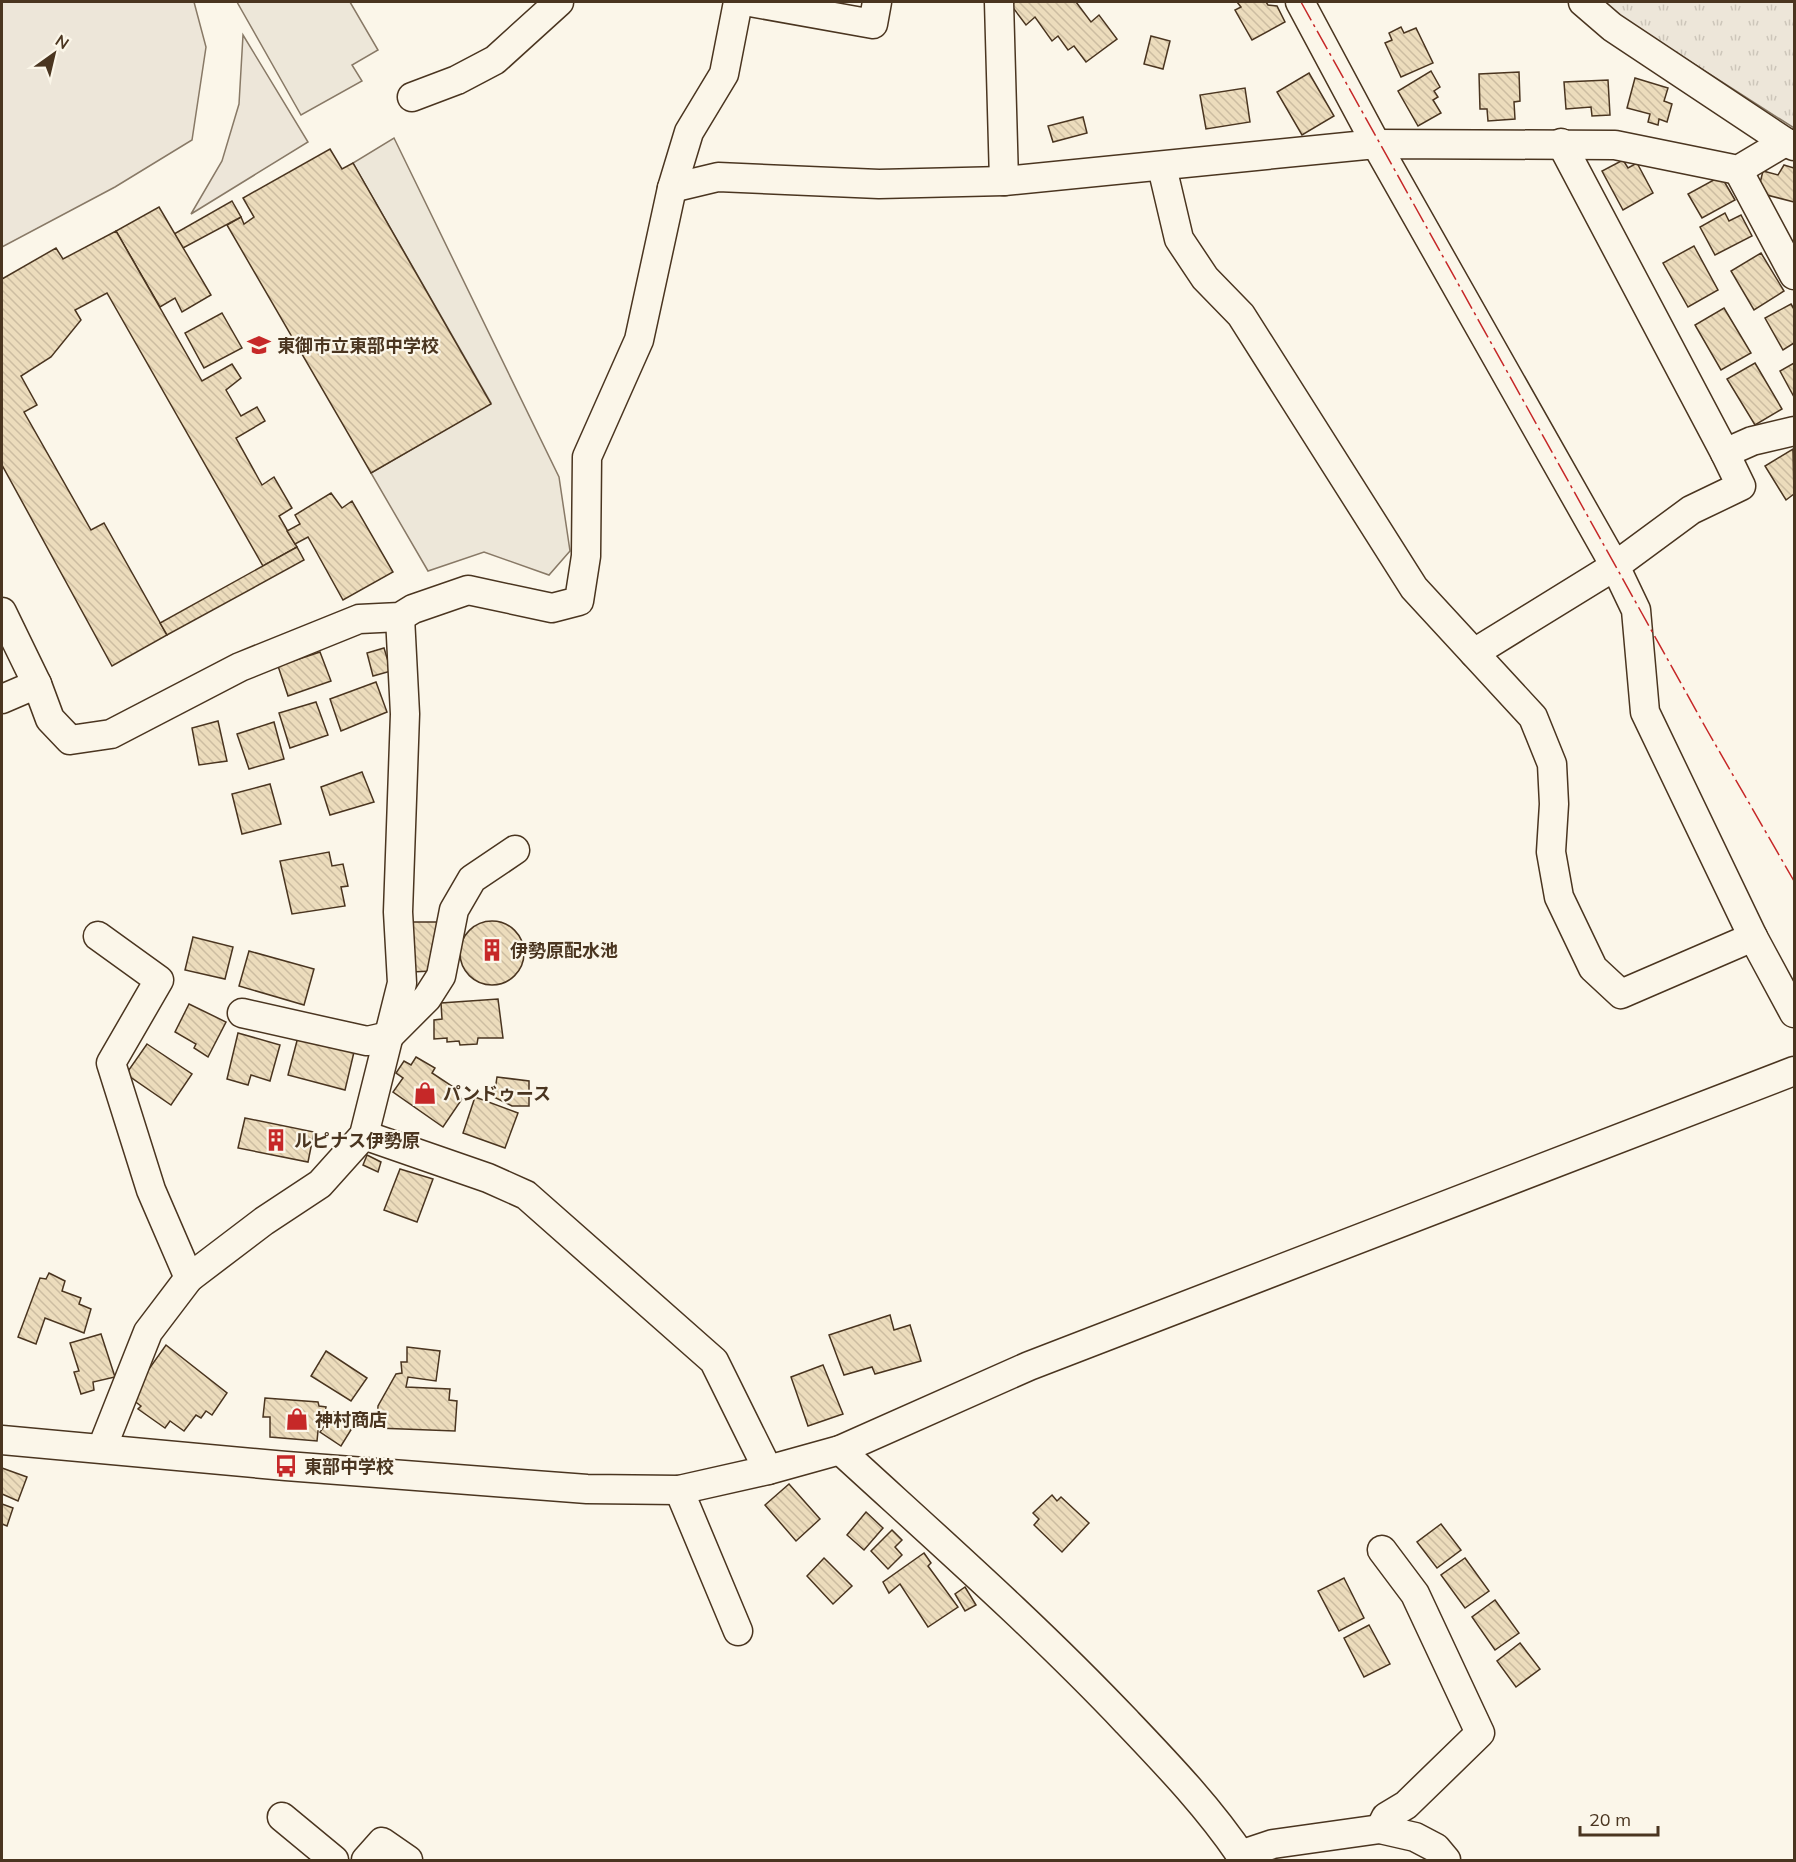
<svg xmlns="http://www.w3.org/2000/svg" width="1796" height="1862" viewBox="0 0 1796 1862" font-family="Mulish,'Noto Sans JP',sans-serif">
<style>
.green{fill:#ede6d9;stroke:#887966;stroke-width:1.5}
.park{fill:url(#park-tufts);stroke:#887966;stroke-width:1.5}
.parking{fill:#ede7d9;stroke:#887966;stroke-width:1.5}
.building{fill:url(#building-back-hatch);stroke:#4a3520;stroke-width:1.5}
.lines{fill:none;stroke-linecap:round;stroke-linejoin:round}
.minor-casing{stroke:#4a3520;stroke-width:31}
.minor{stroke:#fbf6e9;stroke-width:28}
.power{stroke:#c62828;stroke-width:1.5;stroke-dasharray:21 4.5 3 4.5;stroke-linecap:butt}
.labels{text-anchor:middle;dominant-baseline:central;stroke-width:4.5;stroke-linejoin:round;paint-order:stroke}
.poi-label{font-size:18px;font-weight:bold;fill:#4a3520;stroke:#fbf6e9;text-anchor:start}
</style>
<defs>
<pattern id="park-tufts" width="24" height="20" patternUnits="userSpaceOnUse" patternTransform="scale(1.5)"><rect width="24" height="20" fill="#ede6d9"/><path d="M3 7l-1-3M5 7V3M7 7l1-3M15 17l-1-3M17 17v-4M19 17l1-3" fill="none" stroke="#cdc6ba"/></pattern>
<pattern id="building-back-hatch" width="6" height="6" patternUnits="userSpaceOnUse" patternTransform="scale(1.5)"><rect width="6" height="6" fill="#ecdcbc"/><path d="M-1 5l2 2M0 0l6 6M5-1l2 2" fill="none" stroke="#ccbda1"/></pattern>
</defs>
<rect width="100%" height="100%" fill="#fbf6e9"/>
<g class="green">
<path d="M 2,2 L 194,2 L 206,47 L 192,140 L 115,187 L 2,247 Z"/>
<path d="M 243,35 L 308,142 L 191,214 L 222,161 L 239,104 Z"/>
</g>
<path class="park" d="M 1601,2 L 1794,2 L 1794,128 L 1630,23 Z"/>
<g class="parking">
<path d="M 237,2 L 350,2 L 378,50 L 352,65 L 362,81 L 301,115 Z"/>
<path d="M 394,138 L 559,477 L 570,551 L 549,575 L 484,552 L 428,571 L 371,473 L 491,403 L 353,163 Z"/>
</g>
<g class="building">
<path d="M 1015,2 L 1076,2 L 1091,22 L 1099,15 L 1117,39 L 1086,62 L 1074,46 L 1068,50 L 1058,36 L 1052,41 L 1035,17 L 1026,25 L 1011,5 Z"/>
<path d="M 1237,2 L 1266,2 L 1268,5 L 1277,6 L 1285,22 L 1252,40 L 1235,10 L 1241,7 Z"/>
<path d="M 1401,27 L 1404,33 L 1416,28 L 1433,63 L 1401,77 L 1385,43 L 1392,40 L 1389,33 Z"/>
<path d="M 1151,36 L 1170,41 L 1163,69 L 1144,64 Z"/>
<path d="M 1431,71 L 1440,87 L 1434,91 L 1438,97 L 1433,100 L 1441,113 L 1418,126 L 1398,91 Z"/>
<path d="M 1519,72 L 1520,101 L 1514,102 L 1515,119 L 1488,121 L 1487,109 L 1480,109 L 1479,74 Z"/>
<path d="M 1309,73 L 1334,116 L 1302,135 L 1277,92 Z"/>
<path d="M 1635,78 L 1668,88 L 1664,101 L 1672,104 L 1667,122 L 1659,119 L 1658,125 L 1648,122 L 1650,114 L 1627,108 Z"/>
<path d="M 1608,80 L 1610,115 L 1592,116 L 1591,107 L 1566,109 L 1564,82 Z"/>
<path d="M 1245,88 L 1250,122 L 1206,129 L 1200,95 Z"/>
<path d="M 1083,117 L 1087,133 L 1053,142 L 1048,126 Z"/>
<path d="M 330,149 L 342,169 L 353,163 L 491,404 L 371,473 L 227,225 L 241,217 L 244,224 L 254,217 L 243,198 Z"/>
<path d="M 1623,160 L 1628,168 L 1637,163 L 1653,193 L 1623,210 L 1602,171 Z"/>
<path d="M 1784,165 L 1794,168 L 1794,202 L 1763,194 L 1759,187 L 1763,171 L 1778,175 Z"/>
<path d="M 1721,176 L 1735,200 L 1702,218 L 1688,194 Z"/>
<path d="M 232,201 L 241,217 L 183,248 L 174,234 Z"/>
<path d="M 159,207 L 211,295 L 182,312 L 175,298 L 160,307 L 116,231 Z"/>
<path d="M 1725,213 L 1729,221 L 1741,215 L 1752,236 L 1715,255 L 1700,227 Z"/>
<path d="M 116,231 L 202,381 L 232,364 L 241,378 L 226,390 L 241,416 L 257,407 L 265,421 L 236,438 L 262,485 L 274,477 L 292,508 L 279,516 L 297,547 L 263,566 L 107,293 L 75,310 L 81,320 L 51,357 L 21,376 L 37,405 L 24,412 L 91,530 L 104,523 L 167,635 L 112,666 L 2,465 L 2,279 L 56,248 L 63,259 Z"/>
<path d="M 1694,246 L 1718,290 L 1688,307 L 1663,263 Z"/>
<path d="M 1761,253 L 1784,291 L 1754,310 L 1731,271 Z"/>
<path d="M 1791,304 L 1794,309 L 1794,343 L 1783,350 L 1765,318 Z"/>
<path d="M 1724,308 L 1751,353 L 1721,370 L 1695,325 Z"/>
<path d="M 222,313 L 242,348 L 204,368 L 185,333 Z"/>
<path d="M 1755,363 L 1782,409 L 1755,425 L 1727,379 Z"/>
<path d="M 1794,363 L 1794,397 L 1780,371 Z"/>
<path d="M 1793,449 L 1794,494 L 1786,500 L 1765,466 Z"/>
<path d="M 331,493 L 342,508 L 352,501 L 393,572 L 343,600 L 308,537 L 295,544 L 287,531 L 300,524 L 295,515 Z"/>
<path d="M 297,547 L 304,560 L 167,635 L 160,623 Z"/>
<path d="M 384,648 L 391,671 L 373,676 L 367,653 Z"/>
<path d="M 320,652 L 331,681 L 288,696 L 278,666 Z"/>
<path d="M 376,682 L 387,712 L 341,731 L 330,699 Z"/>
<path d="M 316,702 L 328,735 L 290,748 L 279,713 Z"/>
<path d="M 218,721 L 227,761 L 199,765 L 192,728 Z"/>
<path d="M 274,722 L 284,759 L 249,769 L 237,734 Z"/>
<path d="M 362,772 L 374,802 L 330,815 L 321,787 Z"/>
<path d="M 270,784 L 281,824 L 242,834 L 232,794 Z"/>
<path d="M 329,852 L 332,866 L 343,864 L 348,886 L 341,887 L 345,906 L 292,914 L 280,861 Z"/>
<circle cx="492" cy="953" r="32"/>
<path d="M 413,922 L 441,922 L 432,971 L 411,972 Z"/>
<path d="M 193,937 L 233,947 L 225,979 L 185,970 Z"/>
<path d="M 249,951 L 314,969 L 304,1005 L 239,986 Z"/>
<path d="M 498,999 L 503,1038 L 478,1038 L 477,1044 L 460,1045 L 459,1041 L 447,1042 L 447,1038 L 434,1039 L 434,1020 L 442,1019 L 441,1003 Z"/>
<path d="M 189,1004 L 226,1022 L 208,1057 L 194,1048 L 196,1044 L 175,1032 Z"/>
<path d="M 238,1033 L 280,1045 L 270,1081 L 251,1075 L 248,1085 L 227,1079 Z"/>
<path d="M 298,1037 L 354,1052 L 345,1090 L 288,1075 Z"/>
<path d="M 147,1044 L 192,1074 L 171,1105 L 126,1074 Z"/>
<path d="M 416,1057 L 435,1068 L 432,1073 L 458,1090 L 454,1094 L 462,1099 L 443,1127 L 393,1092 L 403,1078 L 396,1073 L 404,1061 L 411,1065 Z"/>
<path d="M 497,1077 L 529,1081 L 529,1106 L 512,1106 L 494,1097 Z"/>
<path d="M 475,1097 L 518,1113 L 505,1148 L 463,1133 Z"/>
<path d="M 245,1118 L 314,1132 L 308,1162 L 238,1148 Z"/>
<path d="M 367,1155 L 381,1162 L 378,1172 L 363,1165 Z"/>
<path d="M 400,1169 L 433,1179 L 417,1222 L 384,1210 Z"/>
<path d="M 49,1273 L 65,1281 L 62,1291 L 81,1298 L 79,1304 L 91,1309 L 84,1333 L 45,1318 L 36,1344 L 18,1337 L 40,1278 L 46,1279 Z"/>
<path d="M 890,1315 L 894,1330 L 910,1325 L 921,1361 L 875,1374 L 872,1367 L 844,1375 L 829,1335 Z"/>
<path d="M 101,1334 L 115,1377 L 93,1382 L 94,1390 L 81,1394 L 74,1372 L 79,1371 L 70,1343 Z"/>
<path d="M 166,1345 L 227,1393 L 212,1415 L 206,1411 L 201,1418 L 196,1415 L 184,1431 L 170,1421 L 165,1428 L 138,1409 L 141,1406 L 129,1397 Z"/>
<path d="M 407,1347 L 440,1351 L 436,1381 L 408,1377 L 406,1387 L 450,1389 L 449,1400 L 457,1401 L 455,1431 L 377,1428 L 378,1406 L 396,1374 L 402,1373 L 401,1362 L 407,1362 Z"/>
<path d="M 326,1351 L 367,1378 L 351,1401 L 311,1376 Z"/>
<path d="M 823,1365 L 843,1414 L 808,1426 L 791,1377 Z"/>
<path d="M 265,1398 L 318,1402 L 319,1406 L 326,1407 L 324,1421 L 319,1421 L 317,1441 L 270,1437 L 270,1417 L 263,1417 Z"/>
<path d="M 334,1412 L 354,1425 L 341,1446 L 320,1432 Z"/>
<path d="M 2,1468 L 27,1477 L 18,1501 L 2,1494 Z"/>
<path d="M 789,1484 L 820,1519 L 796,1541 L 765,1505 Z"/>
<path d="M 1052,1495 L 1057,1501 L 1061,1497 L 1089,1523 L 1062,1552 L 1034,1525 L 1039,1519 L 1033,1513 Z"/>
<path d="M 2,1504 L 13,1508 L 7,1526 L 2,1524 Z"/>
<path d="M 866,1512 L 883,1528 L 864,1550 L 847,1535 Z"/>
<path d="M 1441,1524 L 1461,1550 L 1437,1568 L 1417,1542 Z"/>
<path d="M 892,1530 L 902,1540 L 895,1547 L 902,1555 L 888,1569 L 871,1551 Z"/>
<path d="M 924,1553 L 931,1563 L 928,1566 L 958,1607 L 928,1627 L 900,1584 L 889,1593 L 883,1582 Z"/>
<path d="M 824,1558 L 852,1586 L 833,1604 L 807,1576 Z"/>
<path d="M 1465,1558 L 1489,1591 L 1465,1608 L 1441,1575 Z"/>
<path d="M 1344,1578 L 1364,1618 L 1339,1631 L 1318,1591 Z"/>
<path d="M 965,1587 L 976,1605 L 965,1611 L 955,1594 Z"/>
<path d="M 1495,1600 L 1519,1633 L 1495,1650 L 1472,1617 Z"/>
<path d="M 1369,1625 L 1390,1664 L 1364,1677 L 1344,1638 Z"/>
<path d="M 1520,1643 L 1540,1669 L 1516,1687 L 1497,1661 Z"/>
</g>
<g class="lines">
<g class="minor-casing">
<g id="minor">
<path d="M 750,2 L 873,24 L 877,2"/>
<path d="M 999,2 L 1004,181"/>
<path d="M 1300,2 L 1376,144 L 1615,566 L 1691,510 L 1741,486 L 1725,453"/>
<path d="M 1583,2 L 1612,27 L 1785,142 L 1794,146"/>
<path d="M 412,97 L 457,80 L 495,60 L 559,2"/>
<path d="M 1561,143 L 1725,453 L 1752,441 L 1794,431"/>
<path d="M 1162,167 L 1179,239 L 1205,278 L 1241,315 L 1414,588 L 1533,717 L 1552,764 L 1554,804 L 1551,852 L 1559,897 L 1593,968 L 1621,994 L 1753,937"/>
<path d="M 1738,170 L 1794,275"/>
<path d="M 672,188 L 718,177 L 879,184 L 1004,181 L 1376,144 L 1615,145 L 1738,170 L 1785,142"/>
<path d="M 2,612 L 37,684 L 50,719 L 70,740 L 111,734 L 240,667 L 359,619 L 400,617 L 413,609 L 468,590 L 552,608 L 579,601 L 586,556 L 587,457 L 639,340 L 672,188 L 689,132 L 724,74 L 738,2"/>
<path d="M 1474,653 L 1615,566 L 1636,610 L 1645,712 L 1753,937 L 1794,1013"/>
<path d="M 2,699 L 37,684"/>
<path d="M 98,936 L 159,980 L 111,1063 L 151,1190 L 189,1278"/>
<path d="M 242,1013 L 367,1041 L 389,1036 L 427,998 L 441,976 L 454,910 L 472,879 L 515,850"/>
<path d="M 364,1135 L 488,1178 L 526,1195 L 714,1361 L 768,1470"/>
<path d="M 2,1440 L 286,1466 L 587,1489 L 679,1490 L 768,1470 L 840,1450 L 1029,1366 L 1794,1071"/>
<path d="M 102,1448 L 148,1332 L 189,1278 L 264,1221 L 320,1184 L 364,1135 L 402,983 L 398,912 L 405,714 L 400,617"/>
<path d="M 840,1450 C 937,1539 1036,1626 1127,1722 C 1168,1765 1211,1810 1244,1860"/>
<path d="M 679,1490 L 738,1631"/>
<path d="M 282,1817 L 334,1860"/>
<path d="M 1380,1829 L 1386,1817 L 1406,1805 L 1480,1733 L 1415,1594 L 1382,1550"/>
<path d="M 1240,1855 L 1273,1844 L 1380,1829 L 1415,1837 L 1436,1848 L 1446,1860"/>
<path d="M 366,1860 L 382,1842 L 408,1860"/>
</g>
</g>
<use href="#minor" class="minor"/>
<path class="power" d="M 1301,2 L 1707,730 L 1794,881"/>
</g>
<defs>
<g id="school-bare" transform="scale(1.8)"><path d="M0-5L7-2L0 1L-7-2ZM-4 1L0 2.5L4 1V4Q0 6-4 4Z" fill="#c62828" stroke="#fbf6e9" stroke-width="2.5" paint-order="stroke"/></g>
<g id="building-bare" transform="scale(1.8)"><path d="M-4-6H4V6H1V3H-1V6H-4ZM-2.5-4.3h1.7v1.8h-1.7ZM.8-4.3h1.7v1.8H.8ZM-2.5-1h1.7V.8h-1.7ZM.8-1h1.7V.8H.8Z" fill="#c62828" stroke="#fbf6e9" stroke-width="2.5" paint-order="stroke"/></g>
<g id="shop-bare" transform="scale(1.8)"><path d="M-5-2.5h2.3a2.7 3.5 0 0 1 5.4 0H5L5.5 6h-11ZM-1.5-2.5h3a1.5 2.3 0 0 0-3 0Z" fill="#c62828" stroke="#fbf6e9" stroke-width="2.5" paint-order="stroke"/></g>
<g id="bus-bare" transform="scale(1.8)"><path d="M-5-6H5V4H4V6H2V4H-2V6H-4V4H-5ZM-3.5-4V0h7V-4ZM-3.5 1.2v1.5H-2V1.2ZM2 1.2v1.5H3.5V1.2Z" fill="#c62828" stroke="#fbf6e9" stroke-width="2.5" paint-order="stroke"/></g>
</defs>
<g fill-rule="evenodd">
<use href="#school-bare" x="259" y="345"/>
<use href="#building-bare" x="492" y="950"/>
<use href="#shop-bare" x="425" y="1093"/>
<use href="#building-bare" x="276" y="1140"/>
<use href="#shop-bare" x="297" y="1419"/>
<use href="#bus-bare" x="286" y="1466"/>
</g>
<g class="labels">
<g class="poi-label">
<text x="277" y="345">東御市立東部中学校</text>
<text x="510" y="950">伊勢原配水池</text>
<text x="443" y="1093">パンドゥース</text>
<text x="294" y="1140">ルピナス伊勢原</text>
<text x="315" y="1419">神村商店</text>
<text x="304" y="1466">東部中学校</text>
</g>
</g>
<rect width="1796" height="1862" fill="none" stroke="#4a3520" stroke-width="6"/>
<g transform="translate(54 54) rotate(34)" stroke="#fbf6e9" stroke-width="4.5" paint-order="stroke">
<path d="M0-4.5L10 22L0 15L-10 22Z" fill="#4a3520"/>
<text y="-9" font-size="16" font-weight="bold" text-anchor="middle" fill="#4a3520">N</text>
</g>
<path d="M1580 1826v9h78v-9" fill="none" stroke="#4a3520" stroke-width="3"/>
<text x="1589" y="1826" font-size="18" fill="#4a3520" stroke="#fbf6e9" stroke-width="4.5" paint-order="stroke">20 m</text>
</svg>
